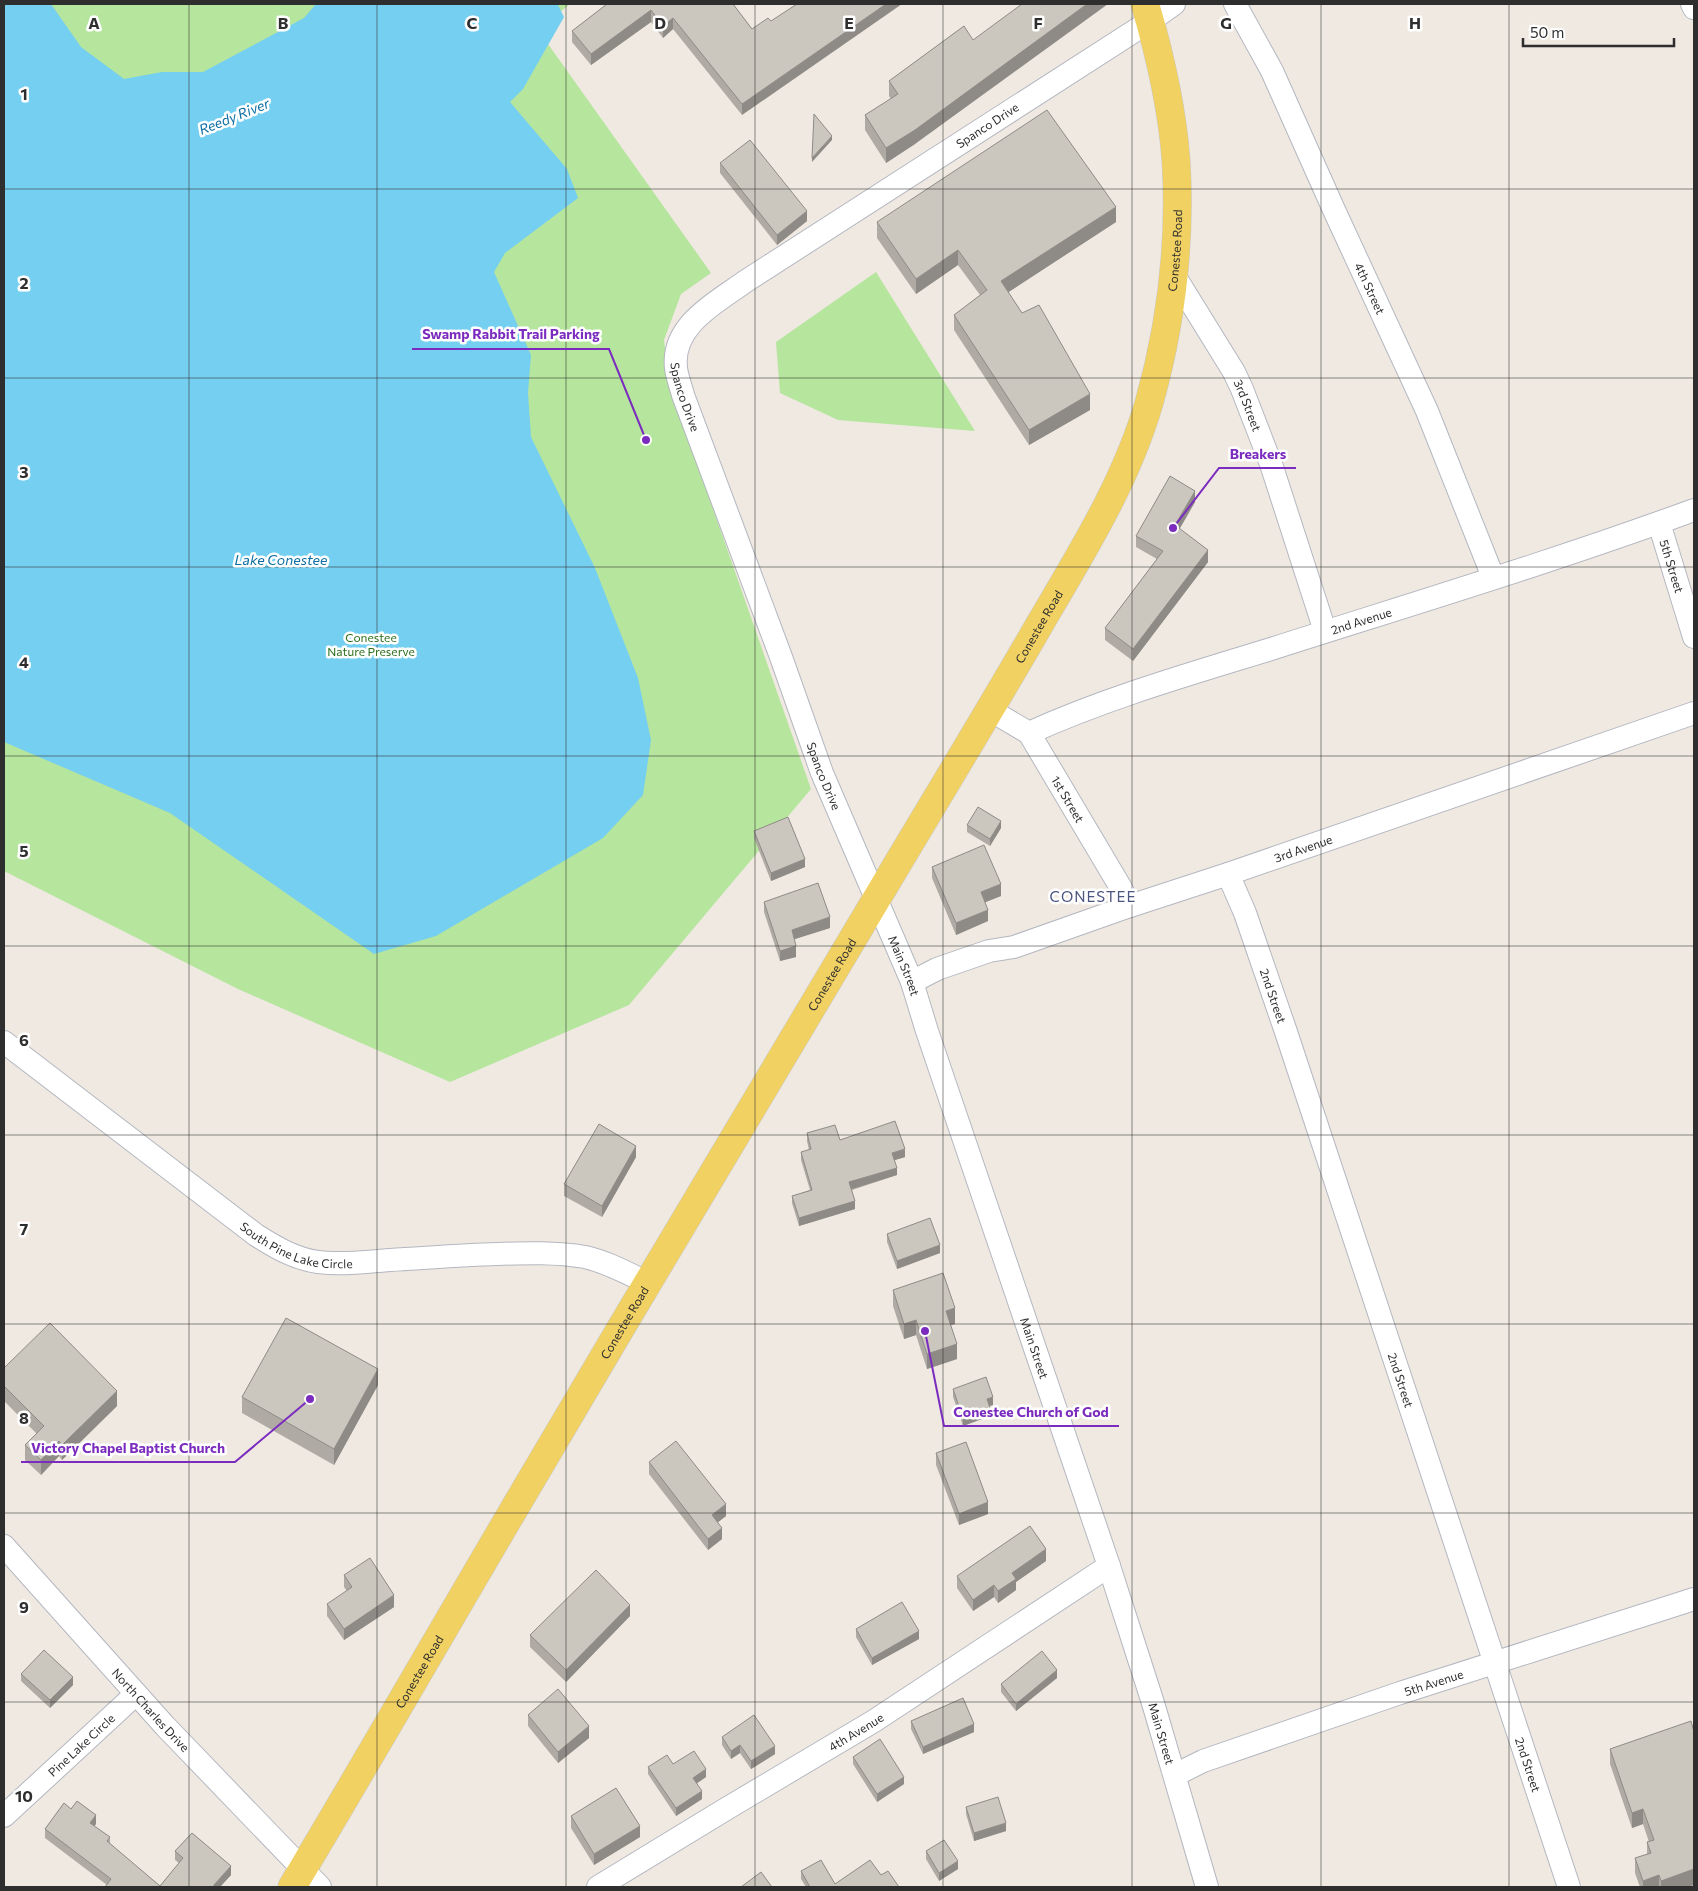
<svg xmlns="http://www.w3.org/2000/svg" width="1698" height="1891" viewBox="0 0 1698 1891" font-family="Commissioner,sans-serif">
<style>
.green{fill:#b6e59e}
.water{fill:#75cff0}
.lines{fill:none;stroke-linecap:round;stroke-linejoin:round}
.minor-casing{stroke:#b4b7c1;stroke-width:24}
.major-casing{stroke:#c9c9c9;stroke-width:29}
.minor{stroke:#fff;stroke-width:22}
.major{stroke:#f2d163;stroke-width:28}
.wall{fill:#afaba4}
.shaded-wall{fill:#8e8b86}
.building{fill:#cbc7bf;stroke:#8e8b86}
.grid{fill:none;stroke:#2e2e2e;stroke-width:1;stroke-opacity:0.55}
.labels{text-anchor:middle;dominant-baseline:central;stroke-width:5;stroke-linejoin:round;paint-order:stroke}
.street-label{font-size:12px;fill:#2e2e2e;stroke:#fff}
.park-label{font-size:12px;fill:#2c6e1b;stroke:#fff}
.water-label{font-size:14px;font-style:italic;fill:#0d6fa3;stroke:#fff}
.quarter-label{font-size:15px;letter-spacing:1px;fill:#4d5680;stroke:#fff}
.grid-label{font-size:16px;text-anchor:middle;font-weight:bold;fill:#2e2e2e;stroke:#fff;stroke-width:5;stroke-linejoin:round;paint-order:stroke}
.leader{fill:none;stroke:#7b2cbf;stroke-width:2}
.callout-dot{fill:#7b2cbf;stroke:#fff;stroke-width:2}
.callout-label{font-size:14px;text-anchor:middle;font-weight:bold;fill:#7b2cbf;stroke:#fff;stroke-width:5;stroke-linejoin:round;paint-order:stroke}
</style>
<rect width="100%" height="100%" fill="#efe9e1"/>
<g class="green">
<path d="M 4,4 L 570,4 L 538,30 L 711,273 L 681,294 L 664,340 L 669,383 L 811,789 L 629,1005 L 450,1082 L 238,989 L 4,871 Z"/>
<path d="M 876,272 L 975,431 L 838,420 L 780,393 L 776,342 Z"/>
</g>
<path class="water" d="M 4,4 L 51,4 L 81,47 L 124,79 L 162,72 L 203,72 L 304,18 L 316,4 L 558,4 L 558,5 L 564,17 L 523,89 L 510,102 L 567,169 L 578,198 L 505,253 L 494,272 L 531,355 L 528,393 L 531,437 L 595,568 L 638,678 L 651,740 L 643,795 L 603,838 L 436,936 L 374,954 L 170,813 L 4,742 Z"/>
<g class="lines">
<g class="minor-casing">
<g id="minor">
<path id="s1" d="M 1174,4 L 1150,21 L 746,281 C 717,302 671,325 676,368 C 677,377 681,387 683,395 L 781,657 L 822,773 L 912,982 L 927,1031 L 1109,1566 L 1153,1703 L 1207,1887"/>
<path id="s2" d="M 1235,4 L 1272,71 L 1334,210 L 1427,411 L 1493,577"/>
<path d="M 1692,4 L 1694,8"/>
<path id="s3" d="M 1174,275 L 1234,372 L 1242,389 L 1271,464 L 1325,631"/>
<path id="s4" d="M 1659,523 L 1694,637"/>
<path id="s5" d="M 990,710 L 1029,733 L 1121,888 L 1130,906"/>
<path id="s6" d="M 1029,733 C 1106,698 1190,674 1271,649 C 1412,604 1555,561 1694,510"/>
<path id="s7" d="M 1228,874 L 1245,913 L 1285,1029 L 1569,1887"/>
<path id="s8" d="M 912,982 L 937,969 L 989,951 L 1014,947 L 1130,906 L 1228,874 L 1694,713"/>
<path id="s9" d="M 4,1042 L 256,1235 C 275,1247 295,1259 318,1262 C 342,1265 367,1262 390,1260 C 426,1258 462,1255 497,1254 C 526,1253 556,1252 585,1257 C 607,1262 627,1273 648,1283"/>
<path id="s10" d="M 4,1546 L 165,1726 L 320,1887"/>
<path id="s11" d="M 1175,1775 L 1203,1761 L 1400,1693 L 1694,1599"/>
<path id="s12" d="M 4,1816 L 136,1694"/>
<path id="s13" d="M 598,1887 L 726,1809 L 874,1721 L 1109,1566"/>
</g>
</g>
<g class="major-casing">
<g id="major">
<path id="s14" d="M 292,1887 C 376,1747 457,1605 540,1465 C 648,1281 758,1098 867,915 C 925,817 984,721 1041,622 C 1082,552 1126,482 1149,403 C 1171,325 1181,242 1176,160 C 1172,108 1160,55 1145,4"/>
</g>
</g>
<use href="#minor" class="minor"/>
<use href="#major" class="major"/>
</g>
<g class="wall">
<path d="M 607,4 L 733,4 L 752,29 L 742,115 L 673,29 L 663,38 L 651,22 L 591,65 L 572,42 L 572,31 Z"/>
<path d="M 964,26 L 915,144 L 886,163 L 865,130 L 865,115 L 891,99 L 889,96 L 889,81 Z"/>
<path d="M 720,163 L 807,221 L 777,245 L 720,173 Z"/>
<path d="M 877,222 L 1116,222 L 1008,292 L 1022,313 L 1090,410 L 1029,445 L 954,330 L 954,315 L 980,295 L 958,265 L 916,294 L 877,238 Z"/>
<path d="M 1195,502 L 1179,529 L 1208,562 L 1133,661 L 1105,640 L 1105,628 L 1157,559 L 1136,547 L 1136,536 Z"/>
<path d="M 967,825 L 1001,828 L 990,846 L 967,832 Z"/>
<path d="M 754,831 L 805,867 L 771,881 L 754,838 Z"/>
<path d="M 932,867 L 1001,896 L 985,902 L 988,921 L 956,935 L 932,878 Z"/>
<path d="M 764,902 L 830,928 L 794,939 L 796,957 L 780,961 L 764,912 Z"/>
<path d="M 807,1133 L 840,1140 L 905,1157 L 894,1160 L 897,1175 L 852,1190 L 855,1209 L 799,1226 L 792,1203 L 792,1196 L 810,1190 L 801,1160 L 801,1152 L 809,1150 L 807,1141 Z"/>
<path d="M 636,1157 L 602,1217 L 564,1196 L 564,1184 Z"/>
<path d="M 887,1234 L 940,1253 L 897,1269 L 887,1242 Z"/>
<path d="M 893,1290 L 955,1324 L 951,1325 L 957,1359 L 927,1369 L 916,1335 L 904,1339 L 893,1306 Z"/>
<path d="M 4,1368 L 117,1406 L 62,1460 L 59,1456 L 41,1475 L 25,1460 L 25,1445 L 37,1434 L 4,1401 Z"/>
<path d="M 378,1385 L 334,1465 L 242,1413 L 242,1397 Z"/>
<path d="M 953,1389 L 993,1405 L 989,1406 L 990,1416 L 963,1426 L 953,1397 Z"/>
<path d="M 936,1453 L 988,1514 L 959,1525 L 936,1465 Z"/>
<path d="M 649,1462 L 726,1516 L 717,1522 L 722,1539 L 708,1550 L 649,1474 Z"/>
<path d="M 1046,1561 L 1016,1582 L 1016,1590 L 998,1603 L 994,1597 L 973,1611 L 957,1588 L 957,1576 Z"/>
<path d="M 344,1575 L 394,1607 L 344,1640 L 327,1616 L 327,1604 L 347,1591 L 344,1587 Z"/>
<path d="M 630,1616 L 566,1682 L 530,1647 L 530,1635 Z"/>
<path d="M 856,1629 L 919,1639 L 872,1665 L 856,1637 Z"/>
<path d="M 21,1674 L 73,1685 L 50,1708 L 21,1681 Z"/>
<path d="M 1057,1678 L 1016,1711 L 1001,1692 L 1001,1684 Z"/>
<path d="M 528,1715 L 589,1738 L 558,1763 L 528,1726 Z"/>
<path d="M 911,1721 L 974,1732 L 923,1754 L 911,1729 Z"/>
<path d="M 1694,1732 L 1694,1885 L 1687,1887 L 1640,1887 L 1635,1873 L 1635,1858 L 1647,1854 L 1647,1842 L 1649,1842 L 1643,1824 L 1632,1828 L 1610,1764 L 1610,1749 Z"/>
<path d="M 722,1737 L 775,1754 L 751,1769 L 740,1753 L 731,1759 L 722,1745 Z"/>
<path d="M 853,1757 L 904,1784 L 877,1802 L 853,1764 Z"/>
<path d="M 673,1764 L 706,1777 L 697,1783 L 702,1799 L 676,1816 L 648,1774 L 648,1767 Z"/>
<path d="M 77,1801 L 96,1815 L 96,1824 L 94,1826 L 110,1837 L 110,1844 L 160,1886 L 179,1863 L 175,1860 L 175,1851 L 192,1833 L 231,1866 L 231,1875 L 220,1887 L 105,1887 L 107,1885 L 45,1838 L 45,1829 L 64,1803 L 71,1809 Z"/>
<path d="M 966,1807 L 1006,1831 L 974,1841 L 966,1814 Z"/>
<path d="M 571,1816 L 640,1837 L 594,1865 L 571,1828 Z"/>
<path d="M 926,1851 L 958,1869 L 939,1881 L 926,1859 Z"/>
<path d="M 801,1871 L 835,1884 L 881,1875 L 899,1887 L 806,1887 L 801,1879 Z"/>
</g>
<g class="shaded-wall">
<path d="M 886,4 L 902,4 L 742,115 L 742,104 Z"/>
<path d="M 1087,4 L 1108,4 L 915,144 L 886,163 L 886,148 Z"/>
<path d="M 651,10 L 651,22 L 591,65 L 591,54 Z"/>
<path d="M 673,18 L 673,29 L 663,38 L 663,26 Z"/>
<path d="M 832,136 L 832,140 L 812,162 L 812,158 Z"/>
<path d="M 1116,207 L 1116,222 L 1001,297 L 1001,281 Z"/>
<path d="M 807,211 L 807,221 L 777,245 L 777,235 Z"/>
<path d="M 958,250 L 958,265 L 916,294 L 916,279 Z"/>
<path d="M 1090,394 L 1090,410 L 1029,445 L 1029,430 Z"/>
<path d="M 1195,491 L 1195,502 L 1175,537 L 1175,525 Z"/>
<path d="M 1208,550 L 1208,562 L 1133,661 L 1133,649 Z"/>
<path d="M 1001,821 L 1001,828 L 990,846 L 990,839 Z"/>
<path d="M 805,859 L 805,867 L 771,881 L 771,873 Z"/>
<path d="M 1001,884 L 1001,896 L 981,904 L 981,892 Z"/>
<path d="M 988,910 L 988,921 L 956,935 L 956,923 Z"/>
<path d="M 830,917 L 830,928 L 792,940 L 792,930 Z"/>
<path d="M 796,946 L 796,957 L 780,961 L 780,951 Z"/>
<path d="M 636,1146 L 636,1157 L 602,1217 L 602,1206 Z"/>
<path d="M 905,1149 L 905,1157 L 892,1161 L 892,1153 Z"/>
<path d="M 897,1168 L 897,1175 L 849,1190 L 849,1182 Z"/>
<path d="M 855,1201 L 855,1209 L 799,1226 L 799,1218 Z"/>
<path d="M 940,1245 L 940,1253 L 897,1269 L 897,1261 Z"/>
<path d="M 955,1308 L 955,1324 L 946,1326 L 946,1311 Z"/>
<path d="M 916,1320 L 916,1335 L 904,1339 L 904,1324 Z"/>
<path d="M 957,1344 L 957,1359 L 927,1369 L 927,1354 Z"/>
<path d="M 378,1369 L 378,1385 L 334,1465 L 334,1449 Z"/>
<path d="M 117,1391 L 117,1406 L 62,1460 L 62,1445 Z"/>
<path d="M 993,1397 L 993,1405 L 987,1407 L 987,1399 Z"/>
<path d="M 990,1408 L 990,1416 L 963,1426 L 963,1418 Z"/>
<path d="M 59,1441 L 59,1456 L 41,1475 L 41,1460 Z"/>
<path d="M 988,1502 L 988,1514 L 959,1525 L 959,1514 Z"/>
<path d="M 726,1504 L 726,1516 L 712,1527 L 712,1515 Z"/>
<path d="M 722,1528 L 722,1539 L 708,1550 L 708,1539 Z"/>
<path d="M 1046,1549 L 1046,1561 L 1016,1582 L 1016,1590 L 998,1603 L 998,1591 L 1012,1573 Z"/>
<path d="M 994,1585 L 994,1597 L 973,1611 L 973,1600 Z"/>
<path d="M 394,1595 L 394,1607 L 344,1640 L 344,1629 Z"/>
<path d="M 630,1605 L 630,1616 L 566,1682 L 566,1670 Z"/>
<path d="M 919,1631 L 919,1639 L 872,1665 L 872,1658 Z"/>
<path d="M 1057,1670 L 1057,1678 L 1016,1711 L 1016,1704 Z"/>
<path d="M 73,1677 L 73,1685 L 50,1708 L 50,1700 Z"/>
<path d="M 974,1724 L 974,1732 L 923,1754 L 923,1747 Z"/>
<path d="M 589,1726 L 589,1738 L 558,1763 L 558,1752 Z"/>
<path d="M 740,1745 L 740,1753 L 731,1759 L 731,1751 Z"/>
<path d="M 775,1746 L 775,1754 L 751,1769 L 751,1761 Z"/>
<path d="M 706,1769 L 706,1777 L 693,1786 L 693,1778 Z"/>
<path d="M 904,1777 L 904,1784 L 877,1802 L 877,1794 Z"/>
<path d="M 702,1791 L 702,1799 L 676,1816 L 676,1808 Z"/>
<path d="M 1643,1809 L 1643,1824 L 1632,1828 L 1632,1813 Z"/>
<path d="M 96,1815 L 96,1824 L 90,1832 L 90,1823 Z"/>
<path d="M 1006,1823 L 1006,1831 L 974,1841 L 974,1833 Z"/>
<path d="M 640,1826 L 640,1837 L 594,1865 L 594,1854 Z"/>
<path d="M 958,1861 L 958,1869 L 939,1881 L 939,1873 Z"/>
<path d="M 231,1866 L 231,1875 L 220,1887 L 214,1887 L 214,1885 Z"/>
<path d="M 1694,1869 L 1694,1885 L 1687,1887 L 1661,1887 L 1661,1881 Z"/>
<path d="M 1659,1875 L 1659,1887 L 1643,1887 L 1643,1881 Z"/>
</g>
<g class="building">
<path d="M 607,4 L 733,4 L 752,29 L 768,18 L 771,21 L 797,4 L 886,4 L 742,104 L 673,18 L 663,26 L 651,10 L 591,54 L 572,31 Z"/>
<path d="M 1022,4 L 1087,4 L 915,130 L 886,148 L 865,115 L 898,94 L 889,81 L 964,26 L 973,40 Z"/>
<path d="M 1047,110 L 1116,207 L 1001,281 L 1022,313 L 1039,305 L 1090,394 L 1029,430 L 954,315 L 987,290 L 958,250 L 916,279 L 877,222 Z"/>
<path d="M 814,114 L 832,136 L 812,158 Z"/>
<path d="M 750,140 L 807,211 L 777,235 L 720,163 Z"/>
<path d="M 1170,476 L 1195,491 L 1175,525 L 1208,550 L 1133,649 L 1105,628 L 1163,551 L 1136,536 Z"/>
<path d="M 978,807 L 1001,821 L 990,839 L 967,825 Z"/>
<path d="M 788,817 L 805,859 L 771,873 L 754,831 Z"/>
<path d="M 984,845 L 1001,884 L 981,892 L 988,910 L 956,923 L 932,867 Z"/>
<path d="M 818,883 L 830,917 L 792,930 L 796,946 L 780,951 L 764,902 Z"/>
<path d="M 895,1121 L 905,1149 L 892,1153 L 897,1168 L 849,1182 L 855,1201 L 799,1218 L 792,1196 L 812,1190 L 801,1152 L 811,1149 L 807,1133 L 835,1125 L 840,1140 Z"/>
<path d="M 599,1124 L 636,1146 L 602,1206 L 564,1184 Z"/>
<path d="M 930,1218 L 940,1245 L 897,1261 L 887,1234 Z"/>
<path d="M 943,1273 L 955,1308 L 946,1311 L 957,1344 L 927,1354 L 916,1320 L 904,1324 L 893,1290 Z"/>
<path d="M 286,1318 L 378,1369 L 334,1449 L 242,1397 Z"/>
<path d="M 50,1323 L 117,1391 L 62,1445 L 59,1441 L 41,1460 L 25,1445 L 44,1426 L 4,1386 L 4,1368 Z"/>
<path d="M 986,1377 L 993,1397 L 987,1399 L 990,1408 L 963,1418 L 953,1389 Z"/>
<path d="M 676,1441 L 726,1504 L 712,1515 L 722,1528 L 708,1539 L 649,1462 Z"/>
<path d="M 966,1442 L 988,1502 L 959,1514 L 936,1453 Z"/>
<path d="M 1030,1526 L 1046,1549 L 1012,1573 L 1016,1579 L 998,1591 L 994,1585 L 973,1600 L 957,1576 Z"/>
<path d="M 370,1558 L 394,1595 L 344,1629 L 327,1604 L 352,1587 L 344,1575 Z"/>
<path d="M 596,1570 L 630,1605 L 566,1670 L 530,1635 Z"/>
<path d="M 902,1602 L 919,1631 L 872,1658 L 856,1629 Z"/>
<path d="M 44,1650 L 73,1677 L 50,1700 L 21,1674 Z"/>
<path d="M 1042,1651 L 1057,1670 L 1016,1704 L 1001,1684 Z"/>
<path d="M 558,1689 L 589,1726 L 558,1752 L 528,1715 Z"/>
<path d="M 963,1698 L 974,1724 L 923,1747 L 911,1721 Z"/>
<path d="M 754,1715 L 775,1746 L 751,1761 L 740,1745 L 731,1751 L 722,1737 Z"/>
<path d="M 1691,1721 L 1694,1732 L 1694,1869 L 1661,1881 L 1659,1875 L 1643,1881 L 1635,1858 L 1651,1853 L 1647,1842 L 1654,1840 L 1643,1809 L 1632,1813 L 1610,1749 Z"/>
<path d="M 880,1739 L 904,1777 L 877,1794 L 853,1757 Z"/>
<path d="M 694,1751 L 706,1769 L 693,1778 L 702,1791 L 676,1808 L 648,1767 L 667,1755 L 673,1764 Z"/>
<path d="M 616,1788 L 640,1826 L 594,1854 L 571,1816 Z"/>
<path d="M 998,1797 L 1006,1823 L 974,1833 L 966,1807 Z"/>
<path d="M 77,1801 L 96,1815 L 90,1823 L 110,1837 L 107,1841 L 160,1886 L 183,1858 L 175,1851 L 192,1833 L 231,1866 L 214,1885 L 214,1887 L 105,1887 L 111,1879 L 45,1829 L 64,1803 L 71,1809 Z"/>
<path d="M 944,1840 L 958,1861 L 939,1873 L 926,1851 Z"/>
<path d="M 821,1860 L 835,1884 L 870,1860 L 881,1875 L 888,1871 L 899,1887 L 810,1887 L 801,1871 Z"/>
<path d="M 761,1872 L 772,1887 L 741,1887 Z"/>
</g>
<path class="grid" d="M 189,4 L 189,1887M 377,4 L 377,1887M 566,4 L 566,1887M 755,4 L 755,1887M 943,4 L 943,1887M 1132,4 L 1132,1887M 1321,4 L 1321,1887M 1509,4 L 1509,1887M 4,189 L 1694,189M 4,378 L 1694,378M 4,567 L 1694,567M 4,756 L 1694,756M 4,946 L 1694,946M 4,1135 L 1694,1135M 4,1324 L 1694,1324M 4,1513 L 1694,1513M 4,1702 L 1694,1702"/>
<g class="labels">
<g class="street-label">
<text transform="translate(987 125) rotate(-33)">Spanco Drive</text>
<text stroke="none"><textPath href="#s14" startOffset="1870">Conestee Road</textPath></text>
<text stroke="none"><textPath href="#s2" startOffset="315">4th Street</textPath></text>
<text stroke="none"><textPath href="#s1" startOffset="658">Spanco Drive</textPath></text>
<text stroke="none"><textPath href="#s3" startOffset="150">3rd Street</textPath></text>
<text stroke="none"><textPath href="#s4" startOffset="45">5th Street</textPath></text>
<text stroke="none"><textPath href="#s6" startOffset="351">2nd Avenue</textPath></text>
<text stroke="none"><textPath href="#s14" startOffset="1465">Conestee Road</textPath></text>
<text stroke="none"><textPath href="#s1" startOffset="1062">Spanco Drive</textPath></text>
<text stroke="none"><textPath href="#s5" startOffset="122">1st Street</textPath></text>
<text stroke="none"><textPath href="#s8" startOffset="414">3rd Avenue</textPath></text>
<text stroke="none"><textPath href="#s1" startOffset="1268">Main Street</textPath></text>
<text stroke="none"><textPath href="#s14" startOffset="1060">Conestee Road</textPath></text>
<text stroke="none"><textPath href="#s7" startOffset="130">2nd Street</textPath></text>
<text stroke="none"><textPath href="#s9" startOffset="360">South Pine Lake Circle</textPath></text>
<text stroke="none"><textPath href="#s14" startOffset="655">Conestee Road</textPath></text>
<text stroke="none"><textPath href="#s1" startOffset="1672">Main Street</textPath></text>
<text stroke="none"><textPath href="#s7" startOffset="535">2nd Street</textPath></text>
<text stroke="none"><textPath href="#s14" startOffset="250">Conestee Road</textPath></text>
<text stroke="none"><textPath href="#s11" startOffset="275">5th Avenue</textPath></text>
<text stroke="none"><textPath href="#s10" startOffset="220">North Charles Drive</textPath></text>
<text stroke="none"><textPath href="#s13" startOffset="301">4th Avenue</textPath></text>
<text stroke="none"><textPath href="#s1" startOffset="2078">Main Street</textPath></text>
<text stroke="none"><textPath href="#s12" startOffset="105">Pine Lake Circle</textPath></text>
<text stroke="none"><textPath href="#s7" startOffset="940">2nd Street</textPath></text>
</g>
<g class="park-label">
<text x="371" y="637">Conestee<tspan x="371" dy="14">Nature Preserve</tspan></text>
</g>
<g class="water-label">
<text transform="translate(234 116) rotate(-22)">Reedy River</text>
<text x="281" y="559">Lake Conestee</text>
</g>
<g class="quarter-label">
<text x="1093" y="896">CONESTEE</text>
</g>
</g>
<g class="grid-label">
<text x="94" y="29">A</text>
<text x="283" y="29">B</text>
<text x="472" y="29">C</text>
<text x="660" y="29">D</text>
<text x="849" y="29">E</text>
<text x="1038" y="29">F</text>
<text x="1226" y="29">G</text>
<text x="1415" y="29">H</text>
<text x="24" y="100">1</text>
<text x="24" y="289">2</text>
<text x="24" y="478">3</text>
<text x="24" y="668">4</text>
<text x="24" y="857">5</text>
<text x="24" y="1046">6</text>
<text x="24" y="1235">7</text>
<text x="24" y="1424">8</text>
<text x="24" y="1613">9</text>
<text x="24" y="1802">10</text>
</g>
<path class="leader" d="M646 440L609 349H412M1173 528L1219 468H1296M925 1331L944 1426H1119M310 1399L235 1462H21"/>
<g class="callout-dot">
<circle cx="646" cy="440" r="5"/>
<circle cx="1173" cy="528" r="5"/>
<circle cx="925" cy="1331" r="5"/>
<circle cx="310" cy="1399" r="5"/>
</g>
<g class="callout-label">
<text x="511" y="339">Swamp Rabbit Trail Parking</text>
<text x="1258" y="459">Breakers</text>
<text x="1031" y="1417">Conestee Church of God</text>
<text x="128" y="1453">Victory Chapel Baptist Church</text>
</g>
<rect width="1698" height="1891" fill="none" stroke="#2e2e2e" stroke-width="10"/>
<path d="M1523 38v8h151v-8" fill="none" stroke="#2e2e2e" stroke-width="2.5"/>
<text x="1530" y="38" font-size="15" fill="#2e2e2e" stroke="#ffffff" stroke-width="4" paint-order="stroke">50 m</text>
</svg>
